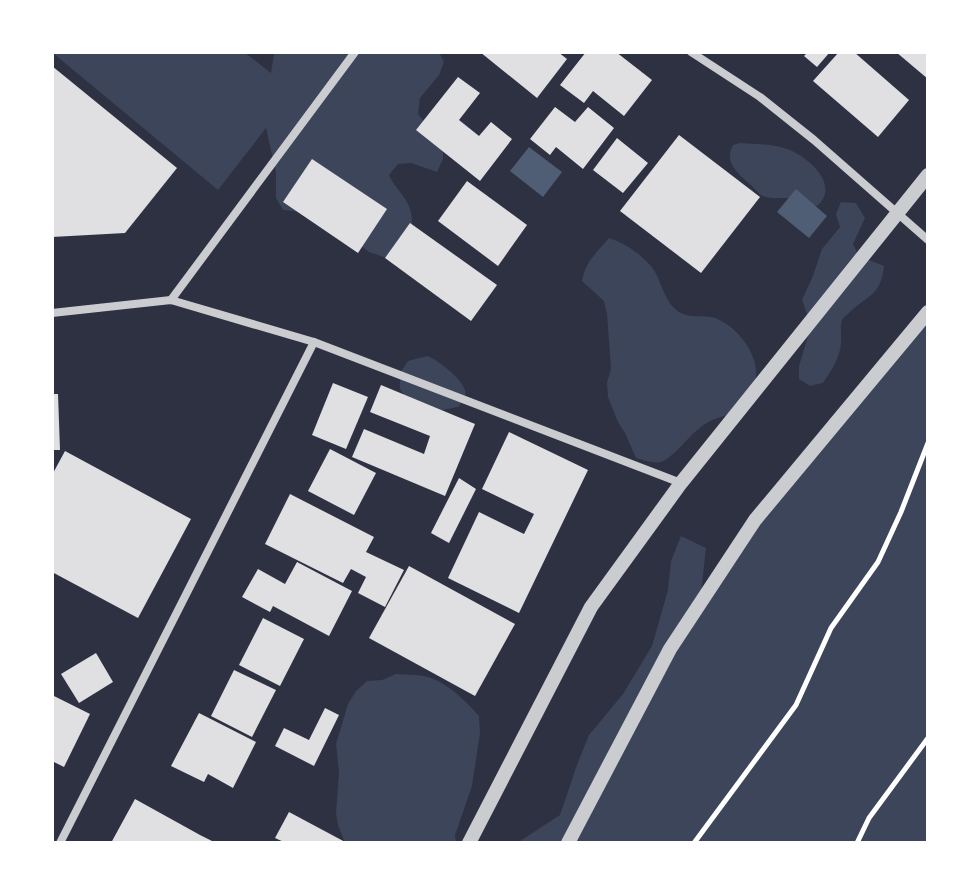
<svg xmlns="http://www.w3.org/2000/svg" width="980" height="895" viewBox="0 0 980 895" font-family="'Playfair Display',serif">
<style>
.green{fill:#3c4559}
.water{fill:#4f5d75}
.building{fill:#e0e0e3}
.lines{fill:none;stroke-linecap:round;stroke-linejoin:round}
.path{stroke:#fff;stroke-width:5}
.minor{stroke:#caccd0;stroke-width:8}
.tertiary{stroke:#caccd0;stroke-width:14}
</style>
<rect width="100%" height="100%" fill="#2d3142"/>
<g class="green">
<path d="M 55,52 L 244,52 L 271,73 L 274,54 L 281,52 L 439,52 L 444,62 L 439,75 L 420,98 L 418,114 L 443,145 L 443,159 L 437,172 L 411,163 L 398,164 L 389,175 C 394,186 397,187 403,196 C 421,221 409,239 395,261 L 369,252 L 345,234 L 309,213 L 283,210 L 276,198 L 276,172 L 266,128 L 218,190 L 54,54 Z"/>
<path d="M 740,143 C 755,144 770,144 784,148 C 806,154 842,185 817,206 C 808,205 801,201 792,199 C 783,196 771,201 761,195 C 758,193 755,189 752,186 C 740,175 723,164 733,145 Z"/>
<path d="M 841,202 L 856,203 L 865,218 L 853,244 L 859,256 L 884,266 C 881,293 871,294 852,310 C 852,310 844,318 843,318 C 839,326 842,336 841,343 C 840,358 831,371 823,383 L 810,386 L 799,379 L 799,366 L 811,326 L 802,300 L 813,276 L 822,249 L 840,227 L 836,214 Z"/>
<path d="M 609,238 C 625,243 644,256 654,270 C 661,282 664,298 674,308 C 686,320 700,314 715,318 C 736,325 762,357 755,381 C 751,391 735,406 729,415 C 700,420 692,437 672,455 C 669,457 665,461 661,462 C 653,464 644,460 636,458 L 625,433 L 618,422 L 608,397 L 607,383 L 611,369 L 607,314 L 604,301 L 582,281 C 585,262 597,252 609,238 Z"/>
<path d="M 928,307 L 928,843 L 517,843 L 560,815 L 578,762 L 589,735 L 623,694 L 652,646 L 668,590 L 671,561 L 681,536 L 706,548 L 700,602 L 831,417 L 847,407 Z"/>
<path d="M 427,356 C 437,359 462,379 465,390 C 467,396 462,402 458,407 L 437,411 L 405,397 L 400,389 L 400,373 L 408,361 Z"/>
<path d="M 396,674 C 409,675 422,674 434,679 C 450,686 468,703 479,716 L 480,733 L 472,786 L 455,835 L 456,843 L 345,843 L 338,825 L 336,813 L 339,772 L 336,744 L 348,704 L 356,691 L 367,681 L 382,680 Z"/>
</g>
<g class="water">
<path d="M 529,147 L 562,172 L 543,197 L 510,171 Z"/>
<path d="M 796,189 L 827,216 L 809,238 L 777,212 Z"/>
</g>
<g class="building">
<path d="M 480,52 L 558,52 L 567,59 L 537,98 Z"/>
<path d="M 586,52 L 616,52 L 652,80 L 624,116 L 593,91 L 584,103 L 560,85 Z"/>
<path d="M 808,52 L 830,52 L 817,67 L 804,56 Z"/>
<path d="M 839,52 L 854,52 L 909,100 L 878,137 L 813,81 Z"/>
<path d="M 896,52 L 928,52 L 928,79 Z"/>
<path d="M 52,66 L 177,168 L 125,233 L 52,237 Z"/>
<path d="M 458,77 L 480,93 L 459,120 L 479,136 L 491,122 L 512,139 L 480,181 L 416,130 Z"/>
<path d="M 555,107 L 575,122 L 588,107 L 614,128 L 583,169 L 556,147 L 550,155 L 530,139 Z"/>
<path d="M 679,135 L 760,197 L 701,273 L 620,211 Z"/>
<path d="M 617,138 L 648,163 L 623,193 L 593,170 Z"/>
<path d="M 312,159 L 387,209 L 358,253 L 283,202 Z"/>
<path d="M 467,181 L 527,225 L 498,266 L 438,221 Z"/>
<path d="M 410,223 L 497,285 L 471,321 L 385,258 Z"/>
<path d="M 333,383 L 368,397 L 346,449 L 312,435 Z"/>
<path d="M 381,385 L 475,424 L 445,496 L 352,457 L 364,429 L 424,454 L 430,436 L 370,412 Z"/>
<path d="M 52,394 L 58,394 L 60,450 L 52,450 Z"/>
<path d="M 509,432 L 588,470 L 519,613 L 448,578 L 479,512 L 524,534 L 534,514 L 482,489 Z"/>
<path d="M 330,449 L 376,473 L 354,515 L 308,491 Z"/>
<path d="M 65,451 L 191,519 L 138,618 L 52,572 L 52,475 Z"/>
<path d="M 459,478 L 476,489 L 449,543 L 431,533 Z"/>
<path d="M 290,494 L 374,537 L 366,552 L 404,570 L 385,607 L 358,593 L 366,577 L 351,569 L 343,583 L 265,544 Z"/>
<path d="M 297,562 L 352,591 L 329,636 L 273,606 L 270,612 L 242,597 L 258,569 L 285,584 Z"/>
<path d="M 409,566 L 515,624 L 475,696 L 369,638 Z"/>
<path d="M 263,618 L 304,639 L 280,686 L 239,665 Z"/>
<path d="M 96,653 L 113,682 L 79,703 L 61,674 Z"/>
<path d="M 234,670 L 276,690 L 252,737 L 211,716 Z"/>
<path d="M 52,695 L 90,714 L 64,767 L 52,761 Z"/>
<path d="M 325,708 L 339,715 L 314,766 L 275,746 L 284,728 L 309,740 Z"/>
<path d="M 199,713 L 256,742 L 233,788 L 208,774 L 204,782 L 171,766 Z"/>
<path d="M 135,799 L 200,835 L 216,843 L 111,843 Z"/>
<path d="M 289,812 L 347,843 L 286,843 L 275,838 Z"/>
</g>
<g class="lines">
<g class="path">
<path d="M 694,843 L 796,705 L 831,628 L 878,562 L 901,512 L 928,443"/>
<path d="M 857,843 L 869,818 L 928,738"/>
</g>
<g class="minor">
<path d="M 691,52 L 760,97 L 814,140 L 928,240"/>
<path d="M 171,300 L 355,52"/>
<path d="M 52,313 L 171,300 L 314,342 L 681,483"/>
<path d="M 60,843 L 314,342"/>
</g>
<g class="tertiary">
<path d="M 469,843 L 591,607 L 681,483 L 928,175"/>
<path d="M 568,843 L 670,649 L 755,520 L 928,312"/>
</g>
</g>
<rect width="980" height="895" fill="none" stroke="#ffffff" stroke-width="108"/>
</svg>
